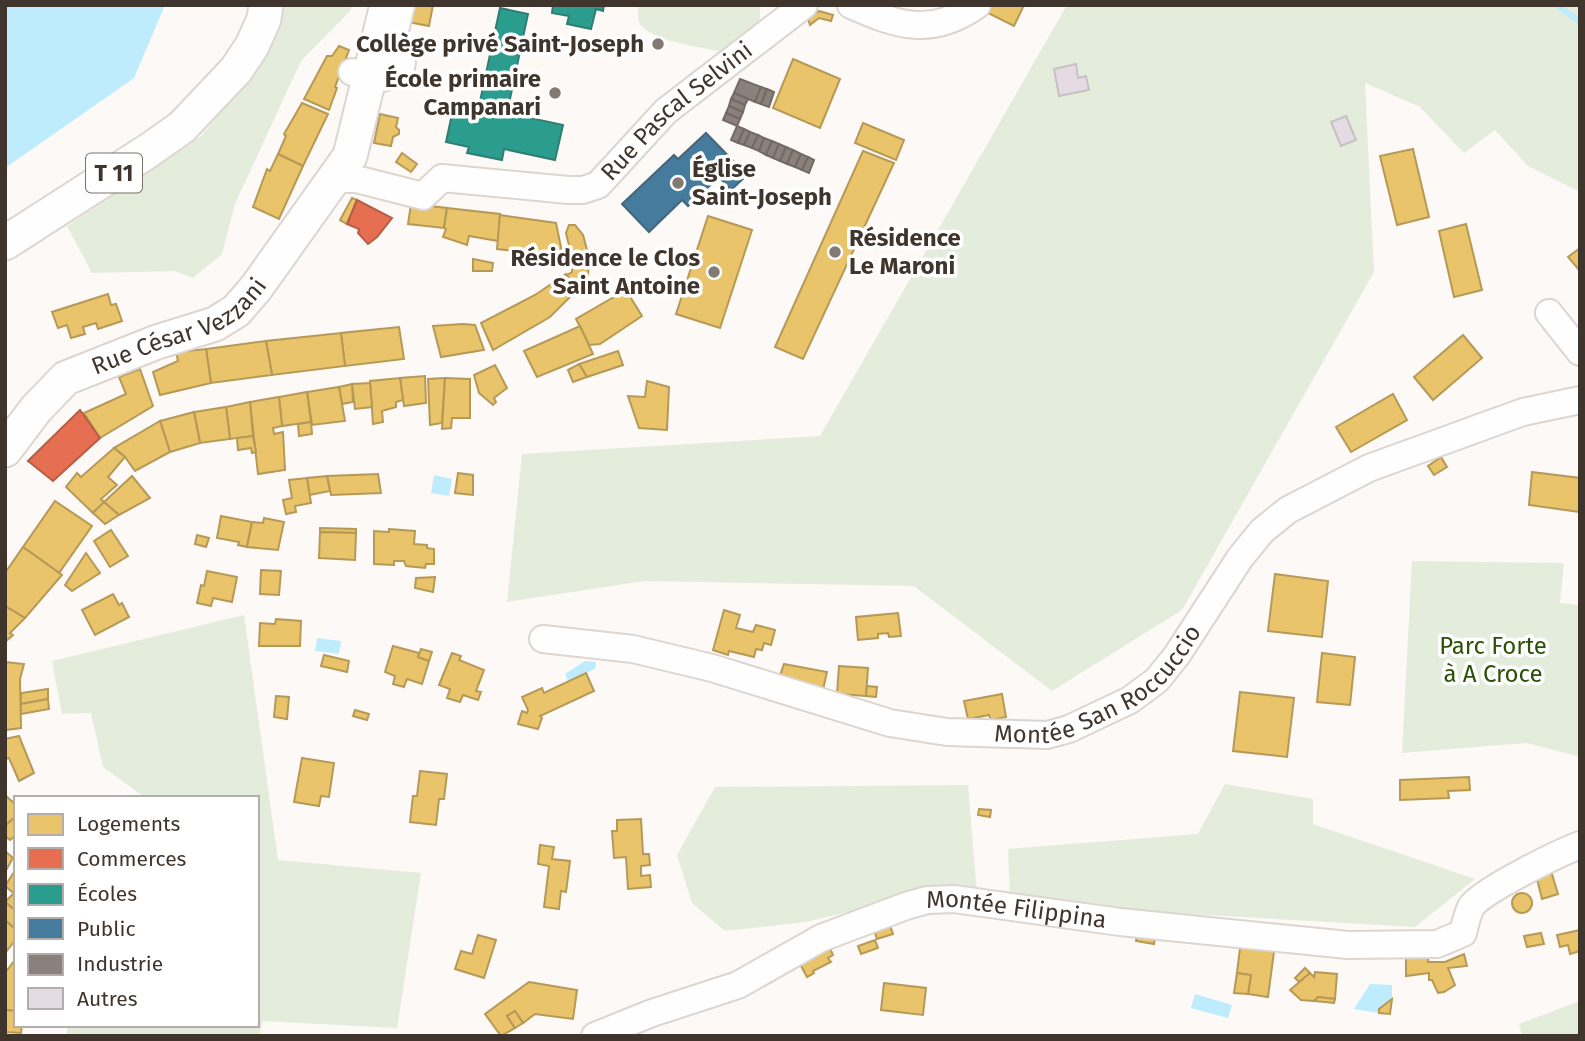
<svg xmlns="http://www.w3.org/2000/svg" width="1585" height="1041" viewBox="0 0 1585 1041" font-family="'Fira Sans',sans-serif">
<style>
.green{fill:#e4eddc}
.water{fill:#beecfc}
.homes{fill:#e9c46a;stroke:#b69957;stroke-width:2}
.shops{fill:#e76f51;stroke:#b55e46;stroke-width:2}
.schools{fill:#2a9d8f;stroke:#317e71;stroke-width:2}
.public{fill:#457b9d;stroke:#44667b;stroke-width:2}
.industry{fill:#8a817c;stroke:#746a64;stroke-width:2}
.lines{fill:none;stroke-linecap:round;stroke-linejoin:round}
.stream{stroke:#beecfc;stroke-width:6}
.building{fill:#e5dbe3;stroke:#c7c0c4;stroke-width:2}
.minor-casing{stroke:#dcd5d0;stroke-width:30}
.major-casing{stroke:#dcd5d0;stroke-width:37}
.minor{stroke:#fffefe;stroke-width:26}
.major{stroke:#fffefe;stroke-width:33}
.poi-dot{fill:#827a73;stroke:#fff;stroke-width:2.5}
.labels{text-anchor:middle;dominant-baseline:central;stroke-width:7;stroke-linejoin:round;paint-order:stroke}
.shield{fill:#fff;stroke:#79726b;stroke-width:2}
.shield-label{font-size:23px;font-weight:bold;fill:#40352c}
.poi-label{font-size:24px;font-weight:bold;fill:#40352c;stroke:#fff;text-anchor:end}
.street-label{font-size:24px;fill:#40352c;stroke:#fff}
.park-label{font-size:24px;fill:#2c5008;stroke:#fff}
</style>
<rect width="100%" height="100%" fill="#fcf9f7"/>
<g class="green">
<path d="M 286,5 L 352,5 L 351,10 L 301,61 L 235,204 L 222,254 L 193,278 L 175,271 L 92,273 L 67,226 L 201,136 L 234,97 Z"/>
<path d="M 638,5 L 760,5 L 760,20 L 728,53 C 708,48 648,42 639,22 C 638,18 638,10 638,5 Z"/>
<path d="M 1067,5 L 1580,5 L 1580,192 L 1528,166 L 1495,130 L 1464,153 L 1420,107 L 1365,83 L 1374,272 L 1182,610 L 1052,691 L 914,586 L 644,581 L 507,602 L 522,454 L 820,436 Z"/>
<path d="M 1412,561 L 1564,563 L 1560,603 L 1580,605 L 1580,757 L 1527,743 L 1402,753 Z"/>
<path d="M 244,615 L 278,860 L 421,873 L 397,1028 L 263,1021 L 259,1036 L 66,1036 L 68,1025 L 257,1025 L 257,798 L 146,798 L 140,794 L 103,767 L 91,713 L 62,714 L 52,661 Z"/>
<path d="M 1225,784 L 1313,799 L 1313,824 L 1475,879 L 1415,927 L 1084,908 L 1010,895 L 1008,849 L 1198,834 Z"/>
<path d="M 968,785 L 977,894 L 911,897 L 806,922 L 725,931 L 692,903 L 677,855 L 715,787 Z"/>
<path d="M 1580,1001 L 1580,1036 L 1522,1036 L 1519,1024 Z"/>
</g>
<g class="water">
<path d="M 5,5 L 165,5 L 134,78 L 5,168 Z"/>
<path d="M 434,475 L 452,479 L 449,496 L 431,493 Z"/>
<path d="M 317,638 L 341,641 L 339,654 L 315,651 Z"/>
<path d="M 585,661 L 596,662 L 595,669 L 568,681 L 565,674 Z"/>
<path d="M 1370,984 L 1392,985 L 1392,999 L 1379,1009 L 1379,1013 L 1354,1009 Z"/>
<path d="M 1195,994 L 1232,1005 L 1228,1018 L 1191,1008 Z"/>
</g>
<g class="homes">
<path d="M 411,5 L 433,5 L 429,26 L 408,22 Z"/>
<path d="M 991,5 L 1024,5 L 1014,26 L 988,13 Z"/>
<path d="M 819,11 L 833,15 L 831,21 L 819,18 L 810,25 L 808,19 Z"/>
<path d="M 339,46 L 349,50 L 335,87 L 337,88 L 329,110 L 304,99 L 327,56 L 332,56 Z"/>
<path d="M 793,59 L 840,79 L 820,128 L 773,108 Z"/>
<path d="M 302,103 L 328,114 L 303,166 L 278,154 L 286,136 L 284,134 Z"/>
<path d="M 380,114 L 398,118 L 396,127 L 399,130 L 399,134 L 393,137 L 391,146 L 374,143 Z"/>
<path d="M 863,123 L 904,140 L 896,160 L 855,143 Z"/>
<path d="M 1413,149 L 1429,217 L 1397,225 L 1380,156 Z"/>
<path d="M 863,151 L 894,163 L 803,359 L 775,347 Z"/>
<path d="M 402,153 L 417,164 L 411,172 L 396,162 Z"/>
<path d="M 278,154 L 303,166 L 279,219 L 253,207 L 267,169 L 270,171 Z"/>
<path d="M 352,198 L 357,200 L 347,224 L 340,220 Z"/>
<path d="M 411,204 L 447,208 L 444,228 L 408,224 Z"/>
<path d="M 447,208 L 500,214 L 498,241 L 469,236 L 467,245 L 443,237 L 446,229 L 444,228 Z"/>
<path d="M 500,215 L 556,223 L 563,257 L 497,249 Z"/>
<path d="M 708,216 L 752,230 L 720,328 L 676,314 Z"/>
<path d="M 1466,224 L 1482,290 L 1454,297 L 1439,231 Z"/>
<path d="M 569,225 L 575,225 L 583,235 L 589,257 L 572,258 L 566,233 Z"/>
<path d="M 1580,248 L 1580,271 L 1568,257 Z"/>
<path d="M 589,257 L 588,277 L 575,292 L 567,275 L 572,272 L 572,258 Z"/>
<path d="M 473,259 L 493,263 L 492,271 L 473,271 Z"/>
<path d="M 566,274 L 575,292 L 550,317 L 493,350 L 481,323 L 535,295 Z"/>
<path d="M 626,290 L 642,316 L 600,344 L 589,345 L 576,319 Z"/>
<path d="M 108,294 L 111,305 L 116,304 L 122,321 L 98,329 L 96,323 L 83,327 L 85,334 L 71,338 L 67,325 L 58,328 L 52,312 Z"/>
<path d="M 463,324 L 475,325 L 484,350 L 441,357 L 433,326 Z"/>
<path d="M 580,326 L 593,354 L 537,377 L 524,351 Z"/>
<path d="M 399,327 L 404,359 L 345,366 L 341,333 Z"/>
<path d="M 341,333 L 345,366 L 272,375 L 266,341 Z"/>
<path d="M 1463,335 L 1482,358 L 1433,400 L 1414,377 Z"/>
<path d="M 266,341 L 272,375 L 211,383 L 206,349 Z"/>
<path d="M 187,348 L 188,351 L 206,349 L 211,383 L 160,395 L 153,372 L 178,361 L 176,352 Z"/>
<path d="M 618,351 L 623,365 L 587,377 L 579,364 Z"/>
<path d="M 579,364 L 587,377 L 573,382 L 568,370 Z"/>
<path d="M 495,365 L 507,388 L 494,398 L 496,402 L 493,405 L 479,393 L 474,375 Z"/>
<path d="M 140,369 L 153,406 L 100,438 L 84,413 L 126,394 L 119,377 Z"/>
<path d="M 425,376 L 426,403 L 404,406 L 400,378 Z"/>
<path d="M 400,378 L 403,400 L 396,402 L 396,407 L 382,411 L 383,422 L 373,424 L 370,381 Z"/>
<path d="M 445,378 L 442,423 L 430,425 L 428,379 Z"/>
<path d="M 445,378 L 470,379 L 470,418 L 452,418 L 451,428 L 442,429 Z"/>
<path d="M 647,381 L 669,387 L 667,430 L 639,428 L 628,396 L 645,397 Z"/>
<path d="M 370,383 L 372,407 L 355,409 L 352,384 Z"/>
<path d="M 352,384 L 353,402 L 342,404 L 339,387 Z"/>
<path d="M 339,387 L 345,421 L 312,425 L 307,392 Z"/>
<path d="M 307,392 L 311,422 L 282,426 L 279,397 Z"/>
<path d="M 1393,394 L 1407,420 L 1351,452 L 1336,427 Z"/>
<path d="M 279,397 L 282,426 L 273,428 L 274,434 L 283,432 L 285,470 L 258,474 L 250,402 Z"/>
<path d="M 250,402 L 253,436 L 230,439 L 226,407 Z"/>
<path d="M 226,407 L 230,439 L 200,443 L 194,412 Z"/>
<path d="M 194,412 L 200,443 L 170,452 L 160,421 Z"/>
<path d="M 160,421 L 170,452 L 135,471 L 125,457 L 114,448 Z"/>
<path d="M 311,422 L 312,434 L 299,436 L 298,424 Z"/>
<path d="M 253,436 L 256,452 L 252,453 L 251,448 L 238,450 L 237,438 Z"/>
<path d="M 114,448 L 125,457 L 108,477 L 117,485 L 101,499 L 104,502 L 93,513 L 66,487 L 77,473 L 81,477 Z"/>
<path d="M 1441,457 L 1447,467 L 1434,475 L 1428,466 Z"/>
<path d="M 1532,472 L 1580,478 L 1580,512 L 1529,505 Z"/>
<path d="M 458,473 L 473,475 L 473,495 L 455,493 Z"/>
<path d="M 378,474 L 381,493 L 331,495 L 327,476 Z"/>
<path d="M 132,476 L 150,498 L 119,515 L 104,502 Z"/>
<path d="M 327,476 L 330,491 L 309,495 L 307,478 Z"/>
<path d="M 307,478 L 311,503 L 295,506 L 296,512 L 286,514 L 283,500 L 292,498 L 289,480 Z"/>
<path d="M 55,501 L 92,526 L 59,573 L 23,547 Z"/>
<path d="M 104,502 L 119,515 L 105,524 L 93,513 Z"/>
<path d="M 221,516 L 252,522 L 247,547 L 238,545 L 239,542 L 217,538 Z"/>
<path d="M 264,518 L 284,522 L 278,550 L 247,547 L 252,522 L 263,523 Z"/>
<path d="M 320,528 L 356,529 L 356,533 L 320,532 Z"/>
<path d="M 389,529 L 415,531 L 414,544 L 427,545 L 427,548 L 434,549 L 434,564 L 426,564 L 425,568 L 406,566 L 404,561 L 394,561 L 394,565 L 374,564 L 374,531 L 389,532 Z"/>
<path d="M 111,530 L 128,556 L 110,567 L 94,541 Z"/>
<path d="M 320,532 L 356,533 L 355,560 L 319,558 Z"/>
<path d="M 197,535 L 209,538 L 206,547 L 195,544 Z"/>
<path d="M 23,547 L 62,575 L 25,618 L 5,606 L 5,573 Z"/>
<path d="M 86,553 L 100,573 L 72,591 L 65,585 Z"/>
<path d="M 261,570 L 281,571 L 279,595 L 260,594 Z"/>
<path d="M 207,571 L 237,577 L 232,602 L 213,598 L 211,606 L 197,603 L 201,585 L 204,586 Z"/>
<path d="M 1275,574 L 1328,581 L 1322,637 L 1268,631 Z"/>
<path d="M 435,577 L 433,592 L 415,588 L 416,578 Z"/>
<path d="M 113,594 L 119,605 L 122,603 L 129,617 L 95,635 L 82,610 Z"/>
<path d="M 5,606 L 25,618 L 10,633 L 13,635 L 5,642 Z"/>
<path d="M 724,610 L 740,615 L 736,628 L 753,632 L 756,625 L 775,630 L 771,645 L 764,643 L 762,650 L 756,649 L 754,657 L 729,651 L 728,655 L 713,650 Z"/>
<path d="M 898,613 L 901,636 L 889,637 L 888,633 L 878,634 L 878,638 L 858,640 L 856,617 Z"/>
<path d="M 276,619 L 301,621 L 300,646 L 259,646 L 260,623 L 275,624 Z"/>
<path d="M 393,646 L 419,653 L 418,657 L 429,661 L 422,684 L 407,679 L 404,687 L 393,684 L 395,676 L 385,672 Z"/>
<path d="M 421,649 L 432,652 L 429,661 L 418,657 Z"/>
<path d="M 452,653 L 461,656 L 459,660 L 484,670 L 476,691 L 481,692 L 478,700 L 463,695 L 460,702 L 447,698 L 450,689 L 439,685 Z"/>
<path d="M 1322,653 L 1355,657 L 1350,705 L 1317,702 Z"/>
<path d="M 324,655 L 349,661 L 347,672 L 321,666 Z"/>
<path d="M 5,662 L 24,664 L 20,679 L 21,728 L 5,730 Z"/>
<path d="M 784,664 L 827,672 L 822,694 L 778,681 Z"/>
<path d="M 839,666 L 868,668 L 866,696 L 837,694 Z"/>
<path d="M 586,673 L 594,691 L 540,716 L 542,718 L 538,729 L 518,724 L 522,711 L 527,713 L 528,710 L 522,697 L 542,688 L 544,693 Z"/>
<path d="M 867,686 L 877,687 L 876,697 L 866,696 Z"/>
<path d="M 48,689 L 48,699 L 21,704 L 21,693 Z"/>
<path d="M 1240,692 L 1294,698 L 1287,757 L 1233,751 Z"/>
<path d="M 1002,694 L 1006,717 L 991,720 L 989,715 L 968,719 L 964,701 Z"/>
<path d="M 276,696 L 289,697 L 287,719 L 274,717 Z"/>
<path d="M 48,699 L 49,709 L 21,714 L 21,704 Z"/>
<path d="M 355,710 L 369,714 L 367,720 L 353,716 Z"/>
<path d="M 19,736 L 34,773 L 19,781 L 9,758 L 5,759 L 5,739 Z"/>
<path d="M 302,758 L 334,763 L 329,797 L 321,796 L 319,806 L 294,802 Z"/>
<path d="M 420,771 L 447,774 L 444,799 L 439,799 L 436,825 L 410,822 L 413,796 L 417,796 Z"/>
<path d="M 1469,777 L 1470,790 L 1448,791 L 1449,798 L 1400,800 L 1400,780 Z"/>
<path d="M 5,795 L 16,805 L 16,816 L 5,826 Z"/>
<path d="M 979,809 L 991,810 L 990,817 L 978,815 Z"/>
<path d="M 16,816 L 16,835 L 10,840 L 5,836 L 5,826 Z"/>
<path d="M 641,819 L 643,854 L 649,854 L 650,865 L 641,866 L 641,876 L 650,875 L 651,887 L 628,889 L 626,857 L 614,858 L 612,831 L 617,831 L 617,820 Z"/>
<path d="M 540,845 L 554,847 L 552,859 L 570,861 L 566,892 L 561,891 L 559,909 L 544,907 L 549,866 L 538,864 Z"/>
<path d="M 5,851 L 13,858 L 5,872 Z"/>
<path d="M 16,869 L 16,895 L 5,886 Z"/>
<path d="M 1551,871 L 1558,894 L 1542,899 L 1536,875 Z"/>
<circle cx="1522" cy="903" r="10"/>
<path d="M 14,893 L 16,895 L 16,911 L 5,902 Z"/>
<path d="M 5,902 L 16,911 L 16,930 L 5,920 Z"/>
<path d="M 5,920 L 16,930 L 16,939 L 6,952 Z"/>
<path d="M 890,925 L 893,934 L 877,939 L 874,930 Z"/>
<path d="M 1138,930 L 1156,932 L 1154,944 L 1136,941 Z"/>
<path d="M 1580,930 L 1580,951 L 1570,954 L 1568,945 L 1560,947 L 1557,935 Z"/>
<path d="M 1541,933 L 1544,944 L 1527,947 L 1524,936 Z"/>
<path d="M 478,935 L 496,940 L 484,978 L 455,969 L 461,951 L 472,954 Z"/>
<path d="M 875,940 L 878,948 L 861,954 L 858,946 Z"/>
<path d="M 1241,940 L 1275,944 L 1268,997 L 1248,994 L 1251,975 L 1237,973 Z"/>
<path d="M 829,946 L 833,955 L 828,958 L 831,962 L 813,971 L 814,973 L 807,977 L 799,962 Z"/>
<path d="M 1406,953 L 1429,953 L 1428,962 L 1445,962 L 1464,954 L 1467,966 L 1448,968 L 1455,985 L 1444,992 L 1438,993 L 1432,980 L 1429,980 L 1429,973 L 1406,976 Z"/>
<path d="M 14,961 L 16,963 L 16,1011 L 5,1010 L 5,973 Z"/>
<path d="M 1305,968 L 1310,973 L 1299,982 L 1295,978 Z"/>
<path d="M 1315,972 L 1337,974 L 1335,999 L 1318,997 L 1314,1001 L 1301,1000 L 1290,990 L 1310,973 L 1314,977 Z"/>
<path d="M 1237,973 L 1251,975 L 1248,994 L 1234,993 Z"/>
<path d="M 529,982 L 577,990 L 573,1019 L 535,1014 L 523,1023 L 515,1011 L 507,1016 L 515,1028 L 501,1036 L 485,1014 Z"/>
<path d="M 884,983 L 926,988 L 923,1015 L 881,1010 Z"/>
<path d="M 1318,997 L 1335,999 L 1334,1003 L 1314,1001 Z"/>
<path d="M 1392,999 L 1390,1014 L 1379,1013 L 1379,1009 Z"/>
<path d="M 5,1010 L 16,1011 L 16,1025 L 22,1025 L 21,1033 L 5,1032 Z"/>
<path d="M 515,1011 L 523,1023 L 515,1028 L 507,1016 Z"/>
</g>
<g class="shops">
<path d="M 357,200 L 392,218 L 377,237 L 368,244 L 358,233 L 359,229 L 347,224 Z"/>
<path d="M 80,410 L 100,438 L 53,481 L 28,461 Z"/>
</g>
<g class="schools">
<path d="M 553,5 L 604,5 L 603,11 L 596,9 L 591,29 L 567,24 L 569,16 L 552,13 Z"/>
<path d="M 500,8 L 528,14 L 507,113 L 563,125 L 555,160 L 504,149 L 502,160 L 467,153 L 469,147 L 446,142 L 455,100 L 479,106 Z"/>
</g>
<path class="public" d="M 706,133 L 747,175 L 731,190 L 719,177 L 688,206 L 682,200 L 649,232 L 622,204 L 674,155 L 678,159 Z"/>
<g class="industry">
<path d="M 740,79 L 761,87 L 755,102 L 734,93 Z"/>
<path d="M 761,87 L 767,89 L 761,104 L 755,102 Z"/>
<path d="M 767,89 L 774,92 L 769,107 L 761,104 Z"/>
<path d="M 734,93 L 748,99 L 745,105 L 731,99 Z"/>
<path d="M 731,99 L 745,105 L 743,112 L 729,106 Z"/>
<path d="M 729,106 L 743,112 L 740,119 L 726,113 Z"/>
<path d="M 726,113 L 740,119 L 737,126 L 723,120 Z"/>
<path d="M 737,126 L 744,129 L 738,143 L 731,140 Z"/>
<path d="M 744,129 L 750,132 L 744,145 L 738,143 Z"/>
<path d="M 750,132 L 758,135 L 752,148 L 744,145 Z"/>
<path d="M 758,135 L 764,138 L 759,151 L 752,148 Z"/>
<path d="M 764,138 L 772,141 L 766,155 L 759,151 Z"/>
<path d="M 772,141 L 779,144 L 773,158 L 766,155 Z"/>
<path d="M 779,144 L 786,147 L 780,161 L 773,158 Z"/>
<path d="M 786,147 L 793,150 L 787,164 L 780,161 Z"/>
<path d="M 793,150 L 801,154 L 795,167 L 787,164 Z"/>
<path d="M 801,154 L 808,157 L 802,170 L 795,167 Z"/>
<path d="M 808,157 L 814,160 L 809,173 L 802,170 Z"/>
</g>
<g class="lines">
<path class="stream" d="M 1557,5 L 1580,22"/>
</g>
<g class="building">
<path d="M 1076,64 L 1078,78 L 1086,76 L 1089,90 L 1059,96 L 1054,69 Z"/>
<path d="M 1346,116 L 1356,140 L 1341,146 L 1331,122 Z"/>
</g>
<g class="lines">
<g class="minor-casing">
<g id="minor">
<path d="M 851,5 C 898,26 932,37 977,5"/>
<path d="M 352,72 C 373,78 383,84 401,68 L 402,62 L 394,35 L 401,6"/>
<path id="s1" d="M 332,179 L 356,179 L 423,196 L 442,178 L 568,190 L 583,190 L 598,185 L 666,111 L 804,5"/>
<path d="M 1549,313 L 1580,352"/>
<path id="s2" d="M 543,639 L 633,649 L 712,668 L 890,723 L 947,732 L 1047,735 L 1069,729 L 1130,700 L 1157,680 L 1177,655 L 1240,558 L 1262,531 L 1288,510 L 1369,468 L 1523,412 L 1580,400"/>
<path id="s3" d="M 595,1036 L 652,1013 L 738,985 L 821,938 L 906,906 L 927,900 L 954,899 L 1120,922 L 1348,945 L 1437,944 L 1463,933 C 1465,925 1467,915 1471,907 C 1481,891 1559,853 1580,845"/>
</g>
</g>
<g class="major-casing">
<g id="major">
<path d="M 5,243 L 148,151 L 182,127 L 236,70 L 252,46 L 264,19 L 266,5"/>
<path id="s4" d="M 5,450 L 36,409 L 66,378 L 157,342 L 215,324 L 236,311 L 256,288 L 350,156 L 387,5"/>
</g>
</g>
<use href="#minor" class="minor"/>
<use href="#major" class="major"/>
</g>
<g class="poi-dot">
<circle cx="658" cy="44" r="7"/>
<circle cx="555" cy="93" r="7"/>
<circle cx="678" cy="183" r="7"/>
<circle cx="835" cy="252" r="7"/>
<circle cx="714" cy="272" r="7"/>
</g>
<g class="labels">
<rect class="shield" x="86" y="153.5" width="56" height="39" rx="5"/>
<g class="shield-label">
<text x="114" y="173">T 11</text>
</g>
<g class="poi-label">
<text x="644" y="44">Collège privé Saint-Joseph</text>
<text x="541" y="79">École primaire<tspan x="541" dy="28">Campanari</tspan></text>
<text x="692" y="169" text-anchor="start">Église<tspan x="692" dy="28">Saint-Joseph</tspan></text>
<text x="849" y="238" text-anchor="start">Résidence<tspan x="849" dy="28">Le Maroni</tspan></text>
<text x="700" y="258">Résidence le Clos<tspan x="700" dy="28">Saint Antoine</tspan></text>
</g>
<g class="street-label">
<text stroke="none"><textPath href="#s1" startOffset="385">Rue Pascal Selvini</textPath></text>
<text stroke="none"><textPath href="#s4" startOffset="220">Rue César Vezzani</textPath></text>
<text stroke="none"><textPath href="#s2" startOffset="584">Montée San Roccuccio</textPath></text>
<text stroke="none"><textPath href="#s3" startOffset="450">Montée Filippina</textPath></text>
</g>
<g class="park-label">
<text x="1493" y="646">Parc Forte<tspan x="1493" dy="28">à A Croce</tspan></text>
</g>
</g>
<rect width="1585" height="1041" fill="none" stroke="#40352c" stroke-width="14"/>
<rect x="14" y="796" width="245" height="231" fill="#ffffff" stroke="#b3aeab" stroke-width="2"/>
<rect x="28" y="814" width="35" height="21" fill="#e9c46a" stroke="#b3aeab" stroke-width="2"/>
<text x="77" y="831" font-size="21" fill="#40352c">Logements</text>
<rect x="28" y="848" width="35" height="21" fill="#e76f51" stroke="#b3aeab" stroke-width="2"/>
<text x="77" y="866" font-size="21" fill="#40352c">Commerces</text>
<rect x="28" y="884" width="35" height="21" fill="#2a9d8f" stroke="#b3aeab" stroke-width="2"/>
<text x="77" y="901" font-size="21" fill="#40352c">Écoles</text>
<rect x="28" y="918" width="35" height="21" fill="#457b9d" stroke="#b3aeab" stroke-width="2"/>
<text x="77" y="936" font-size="21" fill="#40352c">Public</text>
<rect x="28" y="954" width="35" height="21" fill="#8a817c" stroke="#b3aeab" stroke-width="2"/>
<text x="77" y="971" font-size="21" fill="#40352c">Industrie</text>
<rect x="28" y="988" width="35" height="21" fill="#e5dbe3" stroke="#b3aeab" stroke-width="2"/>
<text x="77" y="1006" font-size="21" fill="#40352c">Autres</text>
</svg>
